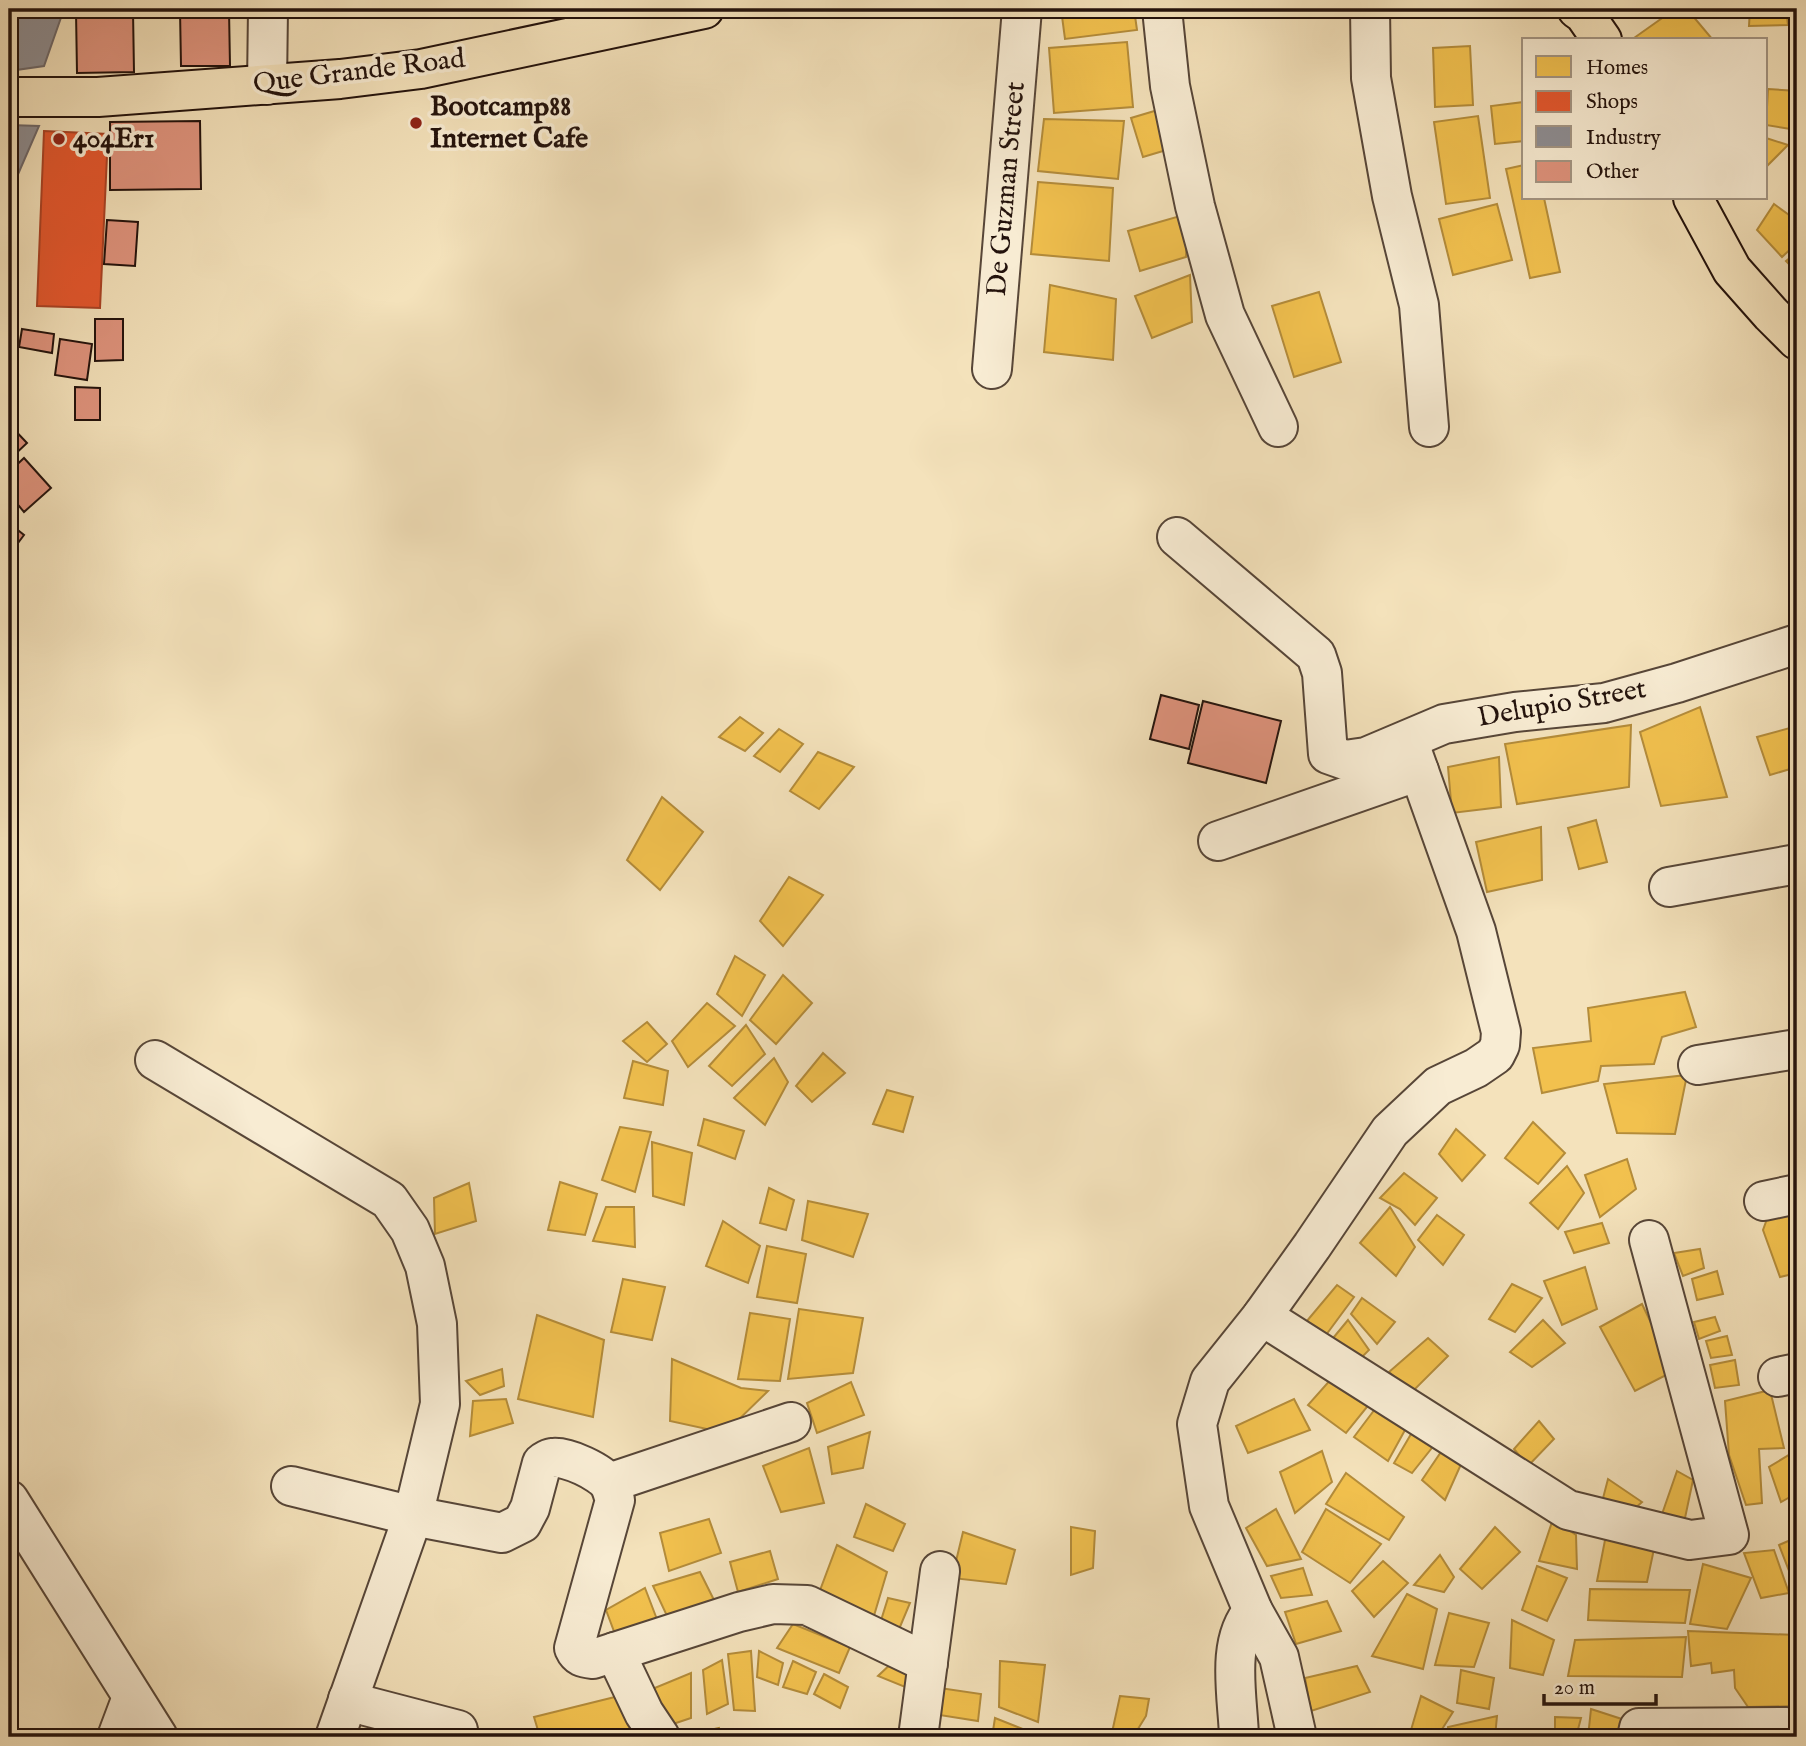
<svg xmlns="http://www.w3.org/2000/svg" width="1806" height="1746" viewBox="0 0 1806 1746" font-family="'IM FELL English',serif">
<style>
.homes{fill:#f2c14e;stroke:#b48c3a;stroke-width:2}
.shops{fill:#e4572e;stroke:#aa4224;stroke-width:2}
.industry{fill:#8d8d92;stroke:#6d686a;stroke-width:2}
.building{fill:#df937d;stroke:#23120c;stroke-width:2}
.lines{fill:none;stroke-linecap:round;stroke-linejoin:round}
.minor-casing{stroke:#574638;stroke-width:42}
.major-casing{stroke:#23120c;stroke-width:42}
.minor{stroke:#f8ecd3;stroke-width:38}
.major{stroke:#f4e2bb;stroke-width:38}
.poi-dot{fill:#8f2418;stroke:#f8ecd3;stroke-width:2.5}
.labels{text-anchor:middle;dominant-baseline:central;stroke-width:7;stroke-linejoin:round;paint-order:stroke}
.street-label{font-size:28px;fill:#23120c;stroke:#f8ecd3}
.poi-label{font-size:28px;font-weight:bold;fill:#23120c;stroke:#f8ecd3;text-anchor:start}
</style>
<rect width="100%" height="100%" fill="#f4e2bb"/>
<filter id="stains"><feTurbulence type="fractalNoise" baseFrequency=".00286" numOctaves="4"/><feColorMatrix values="0 0 0 0 .2 0 0 0 0 .09 0 0 0 0 .02 0 0 0 .5 -.17"/></filter>
<radialGradient id="worn" r=".72"><stop offset=".6" stop-color="#630" stop-opacity="0"/><stop offset="1" stop-color="#630" stop-opacity=".3"/></radialGradient>
<g class="homes">
<path d="M 1061,9 L 1134,9 L 1137,30 L 1065,39 Z"/>
<path d="M 1675,9 L 1687,9 L 1713,40 L 1635,40 L 1634,38 Z"/>
<path d="M 1750,9 L 1786,9 L 1788,25 L 1749,26 Z"/>
<path d="M 1127,42 L 1133,107 L 1054,113 L 1049,48 Z"/>
<path d="M 1470,46 L 1473,105 L 1435,107 L 1433,48 Z"/>
<path d="M 1768,89 L 1797,91 L 1797,130 L 1766,125 Z"/>
<path d="M 1524,102 L 1524,141 L 1495,144 L 1491,106 Z"/>
<path d="M 1161,109 L 1173,148 L 1143,157 L 1131,118 Z"/>
<path d="M 1478,116 L 1490,198 L 1446,204 L 1434,122 Z"/>
<path d="M 1044,119 L 1124,121 L 1118,179 L 1038,171 Z"/>
<path d="M 1766,138 L 1788,145 L 1766,167 Z"/>
<path d="M 1524,165 L 1524,198 L 1544,198 L 1560,272 L 1530,278 L 1506,169 Z"/>
<path d="M 1038,182 L 1113,188 L 1109,261 L 1031,254 Z"/>
<path d="M 1497,204 L 1512,260 L 1453,275 L 1439,219 Z"/>
<path d="M 1774,204 L 1796,220 L 1797,219 L 1797,243 L 1782,257 L 1757,230 Z"/>
<path d="M 1187,214 L 1186,257 L 1140,271 L 1128,231 Z"/>
<path d="M 1797,252 L 1797,272 L 1786,261 Z"/>
<path d="M 1190,275 L 1192,322 L 1152,338 L 1135,296 Z"/>
<path d="M 1050,285 L 1116,299 L 1113,360 L 1044,352 Z"/>
<path d="M 1319,292 L 1341,362 L 1294,377 L 1272,306 Z"/>
<path d="M 1700,707 L 1727,797 L 1661,806 L 1640,732 Z"/>
<path d="M 740,717 L 763,733 L 745,751 L 719,737 Z"/>
<path d="M 1631,725 L 1629,787 L 1517,804 L 1505,744 Z"/>
<path d="M 1797,726 L 1797,767 L 1770,775 L 1757,737 Z"/>
<path d="M 779,729 L 803,744 L 780,772 L 754,756 Z"/>
<path d="M 818,752 L 854,767 L 819,809 L 790,791 Z"/>
<path d="M 1499,757 L 1501,807 L 1452,813 L 1448,767 Z"/>
<path d="M 662,797 L 703,832 L 660,890 L 627,860 Z"/>
<path d="M 1596,820 L 1607,862 L 1579,869 L 1568,828 Z"/>
<path d="M 1541,827 L 1542,880 L 1487,892 L 1476,842 Z"/>
<path d="M 789,877 L 823,895 L 783,946 L 760,921 Z"/>
<path d="M 735,956 L 765,975 L 742,1016 L 717,994 Z"/>
<path d="M 783,975 L 812,1003 L 776,1044 L 750,1020 Z"/>
<path d="M 1685,992 L 1696,1027 L 1662,1037 L 1654,1064 L 1601,1066 L 1598,1081 L 1542,1093 L 1533,1048 L 1591,1041 L 1588,1008 Z"/>
<path d="M 707,1003 L 735,1026 L 688,1067 L 672,1041 Z"/>
<path d="M 647,1022 L 667,1044 L 647,1062 L 623,1041 Z"/>
<path d="M 746,1025 L 765,1054 L 732,1086 L 709,1066 Z"/>
<path d="M 823,1053 L 845,1073 L 812,1102 L 796,1086 Z"/>
<path d="M 774,1058 L 788,1082 L 765,1125 L 734,1098 Z"/>
<path d="M 633,1061 L 668,1071 L 663,1105 L 624,1098 Z"/>
<path d="M 1687,1075 L 1675,1134 L 1617,1133 L 1604,1084 Z"/>
<path d="M 887,1090 L 913,1097 L 903,1132 L 873,1124 Z"/>
<path d="M 704,1119 L 744,1131 L 735,1159 L 698,1145 Z"/>
<path d="M 1533,1122 L 1565,1153 L 1538,1184 L 1505,1158 Z"/>
<path d="M 620,1127 L 651,1132 L 635,1192 L 602,1180 Z"/>
<path d="M 1456,1129 L 1485,1155 L 1462,1181 L 1439,1154 Z"/>
<path d="M 652,1142 L 692,1153 L 684,1205 L 653,1196 Z"/>
<path d="M 1627,1159 L 1636,1189 L 1600,1217 L 1585,1175 Z"/>
<path d="M 1567,1166 L 1584,1193 L 1558,1229 L 1530,1203 Z"/>
<path d="M 1404,1173 L 1437,1198 L 1415,1225 L 1400,1209 L 1380,1198 Z"/>
<path d="M 560,1182 L 597,1194 L 585,1235 L 548,1230 Z"/>
<path d="M 469,1183 L 476,1221 L 435,1234 L 434,1198 Z"/>
<path d="M 769,1188 L 794,1200 L 786,1230 L 760,1223 Z"/>
<path d="M 808,1201 L 868,1214 L 853,1257 L 802,1240 Z"/>
<path d="M 606,1207 L 634,1207 L 635,1247 L 593,1241 Z"/>
<path d="M 1390,1207 L 1415,1247 L 1396,1276 L 1360,1243 Z"/>
<path d="M 1771,1208 L 1797,1208 L 1797,1273 L 1780,1277 L 1763,1230 Z"/>
<path d="M 1437,1215 L 1464,1235 L 1443,1265 L 1418,1240 Z"/>
<path d="M 723,1221 L 760,1246 L 748,1283 L 706,1266 Z"/>
<path d="M 1602,1223 L 1609,1243 L 1574,1253 L 1565,1232 Z"/>
<path d="M 767,1246 L 806,1254 L 797,1303 L 757,1297 Z"/>
<path d="M 1700,1249 L 1704,1268 L 1683,1276 L 1674,1253 Z"/>
<path d="M 1585,1267 L 1597,1309 L 1562,1325 L 1544,1281 Z"/>
<path d="M 1717,1271 L 1723,1294 L 1697,1300 L 1692,1279 Z"/>
<path d="M 623,1279 L 665,1287 L 652,1340 L 611,1332 Z"/>
<path d="M 1512,1284 L 1542,1298 L 1515,1332 L 1489,1319 Z"/>
<path d="M 1337,1285 L 1354,1297 L 1323,1339 L 1301,1328 Z"/>
<path d="M 1362,1298 L 1395,1322 L 1377,1344 L 1351,1314 Z"/>
<path d="M 1642,1304 L 1674,1371 L 1635,1391 L 1600,1327 Z"/>
<path d="M 799,1309 L 863,1318 L 853,1373 L 788,1379 Z"/>
<path d="M 750,1313 L 790,1319 L 780,1381 L 738,1379 Z"/>
<path d="M 537,1315 L 604,1340 L 593,1417 L 518,1399 Z"/>
<path d="M 1715,1317 L 1720,1331 L 1699,1339 L 1694,1322 Z"/>
<path d="M 1348,1320 L 1369,1350 L 1354,1365 L 1329,1343 Z"/>
<path d="M 1543,1320 L 1565,1343 L 1532,1367 L 1510,1352 Z"/>
<path d="M 1727,1336 L 1732,1355 L 1711,1358 L 1706,1341 Z"/>
<path d="M 1428,1338 L 1448,1356 L 1412,1392 L 1389,1372 Z"/>
<path d="M 672,1359 L 741,1388 L 768,1391 L 725,1433 L 670,1421 Z"/>
<path d="M 1735,1360 L 1739,1385 L 1715,1388 L 1710,1365 Z"/>
<path d="M 502,1369 L 504,1386 L 480,1395 L 466,1381 Z"/>
<path d="M 1332,1378 L 1371,1402 L 1346,1433 L 1308,1405 Z"/>
<path d="M 851,1382 L 864,1415 L 817,1433 L 807,1403 Z"/>
<path d="M 1770,1390 L 1784,1448 L 1759,1449 L 1762,1503 L 1746,1505 L 1729,1455 L 1725,1401 Z"/>
<path d="M 506,1399 L 513,1423 L 470,1436 L 473,1401 Z"/>
<path d="M 1294,1399 L 1310,1430 L 1248,1453 L 1236,1426 Z"/>
<path d="M 1375,1409 L 1405,1430 L 1388,1461 L 1354,1437 Z"/>
<path d="M 1539,1421 L 1554,1439 L 1528,1466 L 1514,1449 Z"/>
<path d="M 1414,1429 L 1435,1444 L 1412,1473 L 1394,1463 Z"/>
<path d="M 870,1432 L 863,1468 L 832,1474 L 828,1447 Z"/>
<path d="M 809,1448 L 824,1503 L 781,1512 L 763,1466 Z"/>
<path d="M 1443,1449 L 1462,1462 L 1445,1500 L 1422,1480 Z"/>
<path d="M 1797,1450 L 1797,1493 L 1781,1502 L 1769,1467 Z"/>
<path d="M 1322,1451 L 1332,1482 L 1295,1513 L 1280,1472 Z"/>
<path d="M 1677,1471 L 1693,1480 L 1685,1518 L 1661,1517 Z"/>
<path d="M 1346,1473 L 1404,1517 L 1389,1540 L 1326,1504 Z"/>
<path d="M 1608,1479 L 1642,1502 L 1631,1512 L 1601,1506 Z"/>
<path d="M 866,1504 L 905,1524 L 893,1551 L 854,1537 Z"/>
<path d="M 1276,1509 L 1301,1559 L 1267,1566 L 1246,1528 Z"/>
<path d="M 1326,1509 L 1381,1544 L 1350,1583 L 1302,1552 Z"/>
<path d="M 709,1519 L 721,1553 L 669,1571 L 660,1533 Z"/>
<path d="M 1553,1519 L 1576,1535 L 1577,1569 L 1539,1561 Z"/>
<path d="M 1071,1527 L 1095,1531 L 1093,1568 L 1071,1575 Z"/>
<path d="M 1495,1527 L 1520,1552 L 1482,1589 L 1460,1569 Z"/>
<path d="M 1797,1528 L 1797,1580 L 1793,1581 L 1779,1545 L 1793,1539 Z"/>
<path d="M 963,1532 L 1015,1550 L 1006,1584 L 952,1578 Z"/>
<path d="M 1606,1535 L 1654,1549 L 1647,1582 L 1597,1581 Z"/>
<path d="M 837,1545 L 887,1572 L 870,1629 L 816,1601 Z"/>
<path d="M 1774,1550 L 1789,1593 L 1761,1598 L 1744,1553 Z"/>
<path d="M 770,1551 L 778,1579 L 738,1592 L 730,1562 Z"/>
<path d="M 1440,1555 L 1454,1577 L 1444,1592 L 1414,1585 Z"/>
<path d="M 1383,1561 L 1408,1583 L 1374,1617 L 1352,1591 Z"/>
<path d="M 1703,1564 L 1751,1578 L 1727,1629 L 1690,1624 Z"/>
<path d="M 1537,1566 L 1567,1578 L 1547,1621 L 1522,1610 Z"/>
<path d="M 1303,1568 L 1312,1595 L 1281,1598 L 1271,1576 Z"/>
<path d="M 700,1572 L 714,1600 L 668,1618 L 653,1586 Z"/>
<path d="M 645,1588 L 658,1622 L 615,1634 L 606,1610 Z"/>
<path d="M 1590,1589 L 1690,1590 L 1685,1623 L 1588,1620 Z"/>
<path d="M 1407,1594 L 1437,1609 L 1423,1669 L 1372,1656 Z"/>
<path d="M 888,1598 L 910,1603 L 897,1634 L 878,1630 Z"/>
<path d="M 1327,1601 L 1341,1631 L 1296,1644 L 1285,1612 Z"/>
<path d="M 1449,1613 L 1489,1623 L 1474,1667 L 1435,1665 Z"/>
<path d="M 1512,1620 L 1554,1640 L 1543,1675 L 1510,1668 Z"/>
<path d="M 793,1624 L 850,1647 L 839,1673 L 777,1648 Z"/>
<path d="M 1688,1631 L 1797,1635 L 1797,1706 L 1748,1707 L 1735,1688 L 1734,1670 L 1712,1673 L 1711,1663 L 1691,1666 Z"/>
<path d="M 1686,1637 L 1682,1677 L 1568,1676 L 1575,1640 Z"/>
<path d="M 751,1651 L 755,1711 L 734,1710 L 728,1654 Z"/>
<path d="M 759,1651 L 783,1663 L 778,1685 L 757,1677 Z"/>
<path d="M 896,1659 L 916,1670 L 910,1689 L 878,1676 Z"/>
<path d="M 722,1660 L 728,1704 L 707,1714 L 703,1670 Z"/>
<path d="M 793,1661 L 816,1672 L 807,1694 L 783,1687 Z"/>
<path d="M 1000,1661 L 1045,1665 L 1038,1722 L 999,1707 Z"/>
<path d="M 1357,1666 L 1370,1692 L 1311,1711 L 1305,1678 Z"/>
<path d="M 1461,1670 L 1494,1678 L 1489,1709 L 1457,1703 Z"/>
<path d="M 691,1673 L 691,1718 L 664,1727 L 645,1692 Z"/>
<path d="M 824,1674 L 848,1687 L 840,1708 L 814,1694 Z"/>
<path d="M 933,1687 L 981,1694 L 978,1721 L 933,1714 Z"/>
<path d="M 631,1693 L 641,1737 L 540,1737 L 534,1717 Z"/>
<path d="M 1120,1696 L 1149,1699 L 1146,1716 L 1133,1737 L 1111,1737 Z"/>
<path d="M 1421,1696 L 1453,1712 L 1437,1737 L 1421,1737 L 1411,1730 Z"/>
<path d="M 1591,1709 L 1631,1722 L 1627,1737 L 1588,1737 Z"/>
<path d="M 1497,1716 L 1495,1737 L 1448,1737 L 1448,1727 Z"/>
<path d="M 1555,1717 L 1581,1718 L 1576,1737 L 1555,1737 Z"/>
<path d="M 995,1718 L 1043,1737 L 992,1737 Z"/>
<path d="M 719,1728 L 722,1737 L 679,1737 Z"/>
</g>
<path class="shops" d="M 44,131 L 108,134 L 100,308 L 37,306 Z"/>
<g class="industry">
<path d="M 9,9 L 64,9 L 44,66 L 9,71 Z"/>
<path d="M 9,125 L 39,126 L 9,195 Z"/>
</g>
<g class="building">
<path d="M 180,10 L 229,10 L 230,66 L 181,66 Z"/>
<path d="M 133,11 L 134,72 L 77,73 L 76,12 Z"/>
<path d="M 200,121 L 201,189 L 110,190 L 110,122 Z"/>
<path d="M 107,220 L 138,222 L 135,266 L 104,264 Z"/>
<path d="M 95,319 L 123,319 L 123,360 L 95,361 Z"/>
<path d="M 22,329 L 54,334 L 52,353 L 19,347 Z"/>
<path d="M 60,339 L 92,344 L 87,380 L 55,375 Z"/>
<path d="M 75,387 L 100,388 L 100,420 L 75,420 Z"/>
<path d="M 9,424 L 27,443 L 9,460 Z"/>
<path d="M 24,458 L 51,488 L 24,512 L 9,494 L 9,472 Z"/>
<path d="M 9,523 L 24,535 L 9,555 Z"/>
<path d="M 1161,695 L 1199,705 L 1189,749 L 1150,739 Z"/>
<path d="M 1203,701 L 1281,721 L 1266,783 L 1188,763 Z"/>
</g>
<g class="lines">
<g class="minor-casing">
<g id="minor">
<path d="M 1162,9 L 1170,86 L 1195,206 L 1225,315 L 1278,427"/>
<path d="M 1370,9 L 1371,78 L 1392,196 L 1419,305 L 1429,427"/>
<path d="M 267,85 L 268,9"/>
<path d="M 992,369 L 1022,9"/>
<path d="M 1177,537 L 1316,655 L 1322,673 L 1328,754 L 1345,760 L 1366,757 L 1444,724 L 1515,712 L 1604,703 L 1677,683 L 1797,644"/>
<path d="M 1218,841 L 1419,771"/>
<path d="M 1669,887 L 1797,864"/>
<path d="M 155,1060 L 389,1200 L 410,1230 L 425,1266 L 437,1324 L 440,1404 L 413,1516 L 335,1737"/>
<path d="M 1698,1065 L 1797,1049"/>
<path d="M 1764,1201 L 1797,1194"/>
<path d="M 1262,1316 L 1568,1510 L 1690,1540 L 1729,1535 L 1649,1240"/>
<path d="M 1778,1377 L 1797,1373"/>
<path d="M 609,1483 L 791,1422"/>
<path d="M 291,1486 L 413,1516 L 502,1533 L 522,1523 L 530,1508 L 542,1463 C 544,1461 550,1458 552,1458 C 567,1456 601,1472 609,1484 C 612,1489 613,1495 615,1500 L 574,1648 C 578,1657 583,1658 593,1659 L 739,1612 L 773,1604 L 807,1605 L 928,1663"/>
<path d="M 9,1500 L 158,1737"/>
<path d="M 615,1652 L 644,1713 L 660,1737"/>
<path d="M 348,1699 L 366,1706 L 458,1730"/>
<path d="M 117,1737 L 132,1697"/>
<path d="M 918,1737 L 940,1571"/>
<path d="M 1239,1737 C 1238,1698 1225,1642 1253,1611"/>
<path d="M 1297,1737 L 1279,1657 L 1253,1611 L 1209,1506 L 1197,1424 L 1210,1381 L 1262,1316 L 1312,1246 L 1390,1131 L 1438,1086 L 1476,1068 L 1495,1055 L 1500,1045 L 1501,1032 L 1476,931 L 1408,740"/>
<path d="M 1637,1737 L 1639,1728 L 1786,1727"/>
</g>
</g>
<g class="major-casing">
<g id="major">
<path d="M 1577,9 L 1584,14 L 1602,40"/>
<path d="M 9,97 L 98,97 L 340,79 L 421,69 L 704,9"/>
<path d="M 1693,198 L 1732,270 L 1771,314 L 1797,340"/>
</g>
</g>
<use href="#minor" class="minor"/>
<use href="#major" class="major"/>
</g>
<g class="poi-dot">
<circle cx="416" cy="123" r="7"/>
<circle cx="59" cy="139" r="7"/>
</g>
<g class="labels">
<g class="street-label">
<text transform="translate(359 72) rotate(-7)">Que Grande Road</text>
<text transform="translate(1007 189) rotate(-85)">De Guzman Street</text>
<text transform="translate(1562 704) rotate(-10)">Delupio Street</text>
</g>
<g class="poi-label">
<text x="430" y="107">Bootcamp88<tspan x="430" dy="32">Internet Cafe</tspan></text>
<text x="73" y="139">404Er1</text>
</g>
</g>
<rect width="1806" height="1746" fill="none" stroke="#f4e2bb" stroke-width="35"/>
<rect x="10" y="10" width="1785" height="1725" fill="none" stroke="#23120c" stroke-width="3.5"/>
<rect x="18" y="18" width="1771" height="1711" fill="none" stroke="#23120c" stroke-width="2"/>
<rect x="1522" y="38" width="245" height="161" fill="#f8ecd3" stroke="#a39583" stroke-width="2"/>
<rect x="1536" y="56" width="35" height="21" fill="#f2c14e" stroke="#a39583" stroke-width="2"/>
<text x="1586" y="74" font-size="21" fill="#23120c">Homes</text>
<rect x="1536" y="91" width="35" height="21" fill="#e4572e" stroke="#a39583" stroke-width="2"/>
<text x="1586" y="108" font-size="21" fill="#23120c">Shops</text>
<rect x="1536" y="126" width="35" height="21" fill="#8d8d92" stroke="#a39583" stroke-width="2"/>
<text x="1586" y="144" font-size="21" fill="#23120c">Industry</text>
<rect x="1536" y="161" width="35" height="21" fill="#df937d" stroke="#a39583" stroke-width="2"/>
<text x="1586" y="178" font-size="21" fill="#23120c">Other</text>
<path d="M1544 1694v10h112v-10" fill="none" stroke="#23120c" stroke-width="3.5"/>
<text x="1554" y="1694" font-size="21" fill="#23120c" stroke="#f8ecd3" stroke-width="5" paint-order="stroke">20 m</text>
<rect width="100%" height="100%" filter="url(#stains)"/>
<rect width="100%" height="100%" fill="url(#worn)"/>
</svg>
